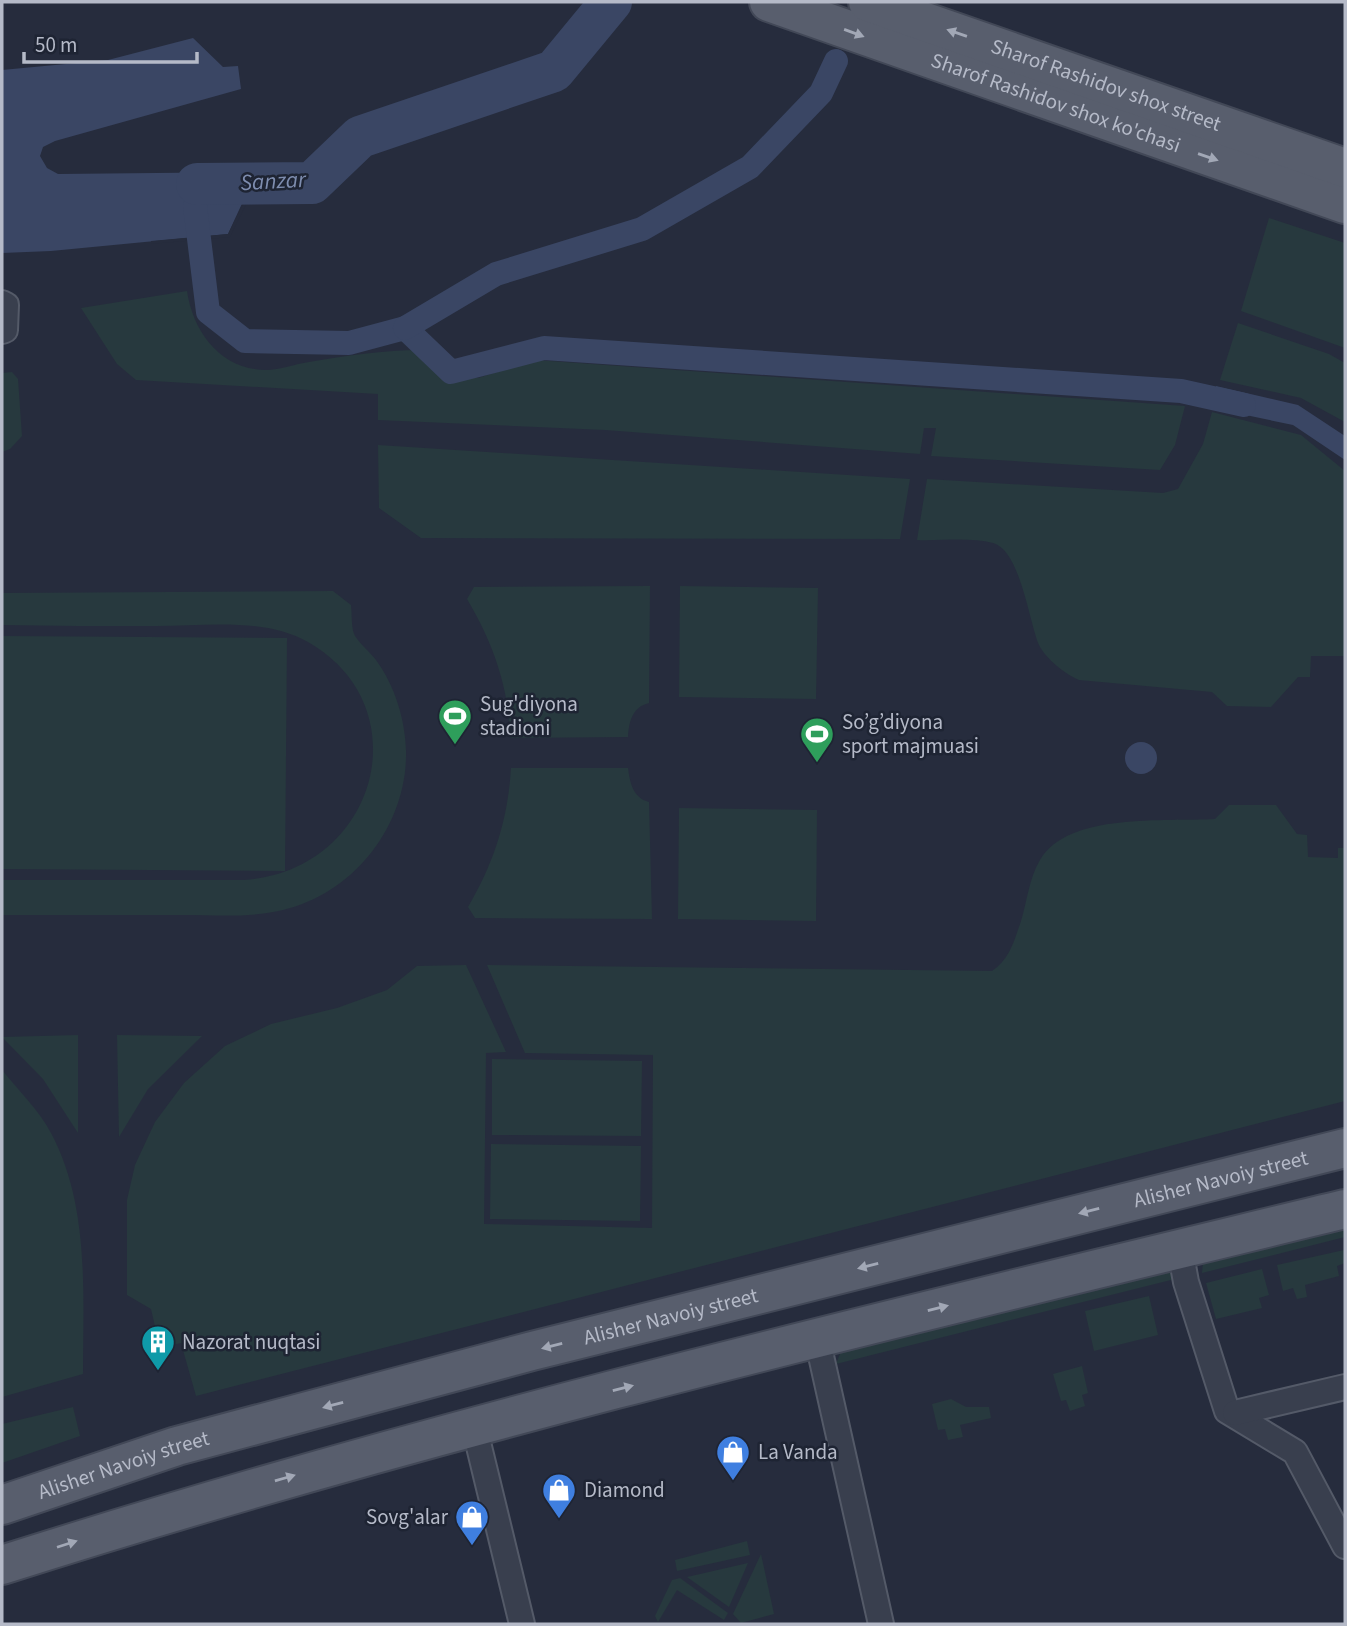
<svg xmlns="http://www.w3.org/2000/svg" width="1347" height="1626" viewBox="0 0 1347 1626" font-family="'Source Sans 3',sans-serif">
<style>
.green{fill:#27393e}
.water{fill:#3a4664}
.pier{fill:#262c3d}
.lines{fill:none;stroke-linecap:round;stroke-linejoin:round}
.canal{stroke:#3a4664;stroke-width:24}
.river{stroke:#3a4664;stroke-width:42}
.street-casing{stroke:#545a68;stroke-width:28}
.primary-casing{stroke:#424857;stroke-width:42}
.street{stroke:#393f4e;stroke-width:24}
.primary{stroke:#585e6d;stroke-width:38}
.oneway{fill:#a2a8b6}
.labels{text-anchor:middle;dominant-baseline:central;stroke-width:5;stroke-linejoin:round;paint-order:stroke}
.street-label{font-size:21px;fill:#b5bac8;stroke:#1e2433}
.poi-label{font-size:21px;fill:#b5bac8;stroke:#1e2433;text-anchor:start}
.water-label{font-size:23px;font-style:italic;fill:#7e8daf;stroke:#1e2433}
</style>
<rect width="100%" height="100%" fill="#262c3d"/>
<g class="green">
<path d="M 1269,218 L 1345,243 L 1345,348 L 1241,311 Z"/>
<path d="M 187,291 C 193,332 221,370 266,370 C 280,370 295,364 309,362 C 345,356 384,350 421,350 L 459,378 L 478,378 L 535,360 L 1185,406 L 1175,445 L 1160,470 L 931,456 L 936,428 L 924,428 L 920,454 L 605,430 L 378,420 L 378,394 L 136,380 L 117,364 L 81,308 Z"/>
<path d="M 1238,323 L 1329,354 L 1345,363 L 1345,422 L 1301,398 L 1220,380 Z"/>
<path d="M 12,372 L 18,379 L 22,436 L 10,449 L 2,452 L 2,373 Z"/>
<path d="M 1212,412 L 1301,435 L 1345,471 L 1345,656 L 1311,656 L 1310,677 L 1298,677 L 1271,707 L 1227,706 L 1212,692 L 1079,680 C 1065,674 1046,659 1039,645 C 1029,621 1020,550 993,543 C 971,537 940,541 917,540 L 927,479 L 1163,493 L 1178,489 L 1203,444 Z"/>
<path d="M 378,445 L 910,479 L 900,539 L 421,538 L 379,508 Z"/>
<path d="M 650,586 L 649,703 C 632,707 629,722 628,737 L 510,738 C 509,687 493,643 467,599 L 474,587 Z"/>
<path d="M 680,586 L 818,588 L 816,699 L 679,697 Z"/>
<path d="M 333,591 L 351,605 C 352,614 351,629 355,636 C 361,645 370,652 376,660 C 395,686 405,719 406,750 C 408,824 355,893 283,910 C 251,918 216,915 183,915 C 122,915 62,915 2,915 L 2,880 L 244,880 C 377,871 422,707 308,642 C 263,617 205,626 156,626 C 105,626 53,626 2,625 L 2,593 Z"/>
<path d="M 2,636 L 287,638 L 285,871 L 2,869 Z"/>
<path d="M 511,768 L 628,768 C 630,783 633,798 649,802 L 652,919 L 475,918 L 468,907 C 494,863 508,819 511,768 Z"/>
<path d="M 1229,805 L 1276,805 L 1297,834 L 1307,835 L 1308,857 L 1338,858 L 1338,848 L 1345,848 L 1345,1101 L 196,1396 L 181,1343 L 160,1348 L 151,1309 L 127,1295 L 127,1200 L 135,1165 L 155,1122 L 184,1083 L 225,1046 L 271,1024 L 337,1008 L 387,990 L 417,966 L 466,965 L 506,1052 L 486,1053 L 484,1224 L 652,1228 L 653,1055 L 525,1053 L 487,965 L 992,971 C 1010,959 1014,941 1021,921 C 1027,902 1029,878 1040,860 C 1068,812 1165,822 1215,819 Z"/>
<path d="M 679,808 L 817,810 L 816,921 L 678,919 Z"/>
<path d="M 78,1035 L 78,1133 L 43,1079 L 2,1037 Z"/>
<path d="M 117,1035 L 202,1036 L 148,1089 L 119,1137 Z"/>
<path d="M 492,1059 L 642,1061 L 641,1136 L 492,1135 Z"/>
<path d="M 2,1070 C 18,1090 39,1110 51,1133 C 90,1206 83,1295 83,1374 L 2,1397 Z"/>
<path d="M 491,1144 L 641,1146 L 640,1221 L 490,1219 Z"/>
<path d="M 1345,1225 L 1345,1237 L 1202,1273 L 1203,1262 Z"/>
<path d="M 1344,1250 L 1345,1263 L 1337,1266 L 1339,1276 L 1305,1285 L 1307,1297 L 1297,1299 L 1293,1288 L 1283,1291 L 1277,1265 Z"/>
<path d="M 1183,1264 L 1191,1275 L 836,1364 L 842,1349 Z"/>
<path d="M 1262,1269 L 1269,1295 L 1259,1298 L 1262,1308 L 1216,1319 L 1206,1283 Z"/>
<path d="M 1149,1296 L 1158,1335 L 1094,1351 L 1085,1311 Z"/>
<path d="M 1082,1366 L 1088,1393 L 1082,1395 L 1085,1406 L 1070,1411 L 1066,1400 L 1061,1401 L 1053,1374 Z"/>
<path d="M 951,1399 L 966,1407 L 989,1407 L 991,1418 L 960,1425 L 963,1437 L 948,1440 L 945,1429 L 938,1430 L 932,1404 Z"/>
<path d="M 73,1407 L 80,1436 L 2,1463 L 2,1424 Z"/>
<path d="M 747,1541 L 750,1555 L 677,1571 L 675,1560 Z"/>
<path d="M 761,1554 L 774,1614 L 741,1623 L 733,1614 Z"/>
<path d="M 748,1563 L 729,1607 L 687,1577 Z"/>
<path d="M 680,1578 L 728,1613 L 724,1620 L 677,1590 L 658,1622 L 655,1616 L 672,1580 Z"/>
</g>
<g class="water">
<path d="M 193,38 L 223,67 L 238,66 L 241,89 L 55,141 L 43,147 L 40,156 L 47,168 L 58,174 L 253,172 L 257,196 L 245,197 L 228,234 L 51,251 L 2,253 L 2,70 L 108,60 Z"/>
<path d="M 1216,386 L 1298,405 L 1345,436 L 1345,460 L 1293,425 L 1212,408 Z"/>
<circle cx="1141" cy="758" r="16"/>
</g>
<path class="pier" d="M 253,169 L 257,171 L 260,197 L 248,200 L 230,237 L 151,244 L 151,241 L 228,234 L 246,197 L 257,195 Z"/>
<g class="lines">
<g class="canal">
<path d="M 195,206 L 208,312 L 245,341 L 349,343 L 405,328 L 451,372 L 544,348 L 1181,391 L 1244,405"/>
<path d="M 405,328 L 496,274 L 642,229 L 750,167 L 821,93 L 836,61"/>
</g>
<path class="river" d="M 197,184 L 312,183 L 360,137 L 554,71 L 611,2"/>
<g class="street-casing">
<g id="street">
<path d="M 2,303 L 6,305 L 5,330 L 2,331"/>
<path d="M 1180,1249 L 1186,1282 L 1227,1411 L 1295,1452 L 1345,1546"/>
<path d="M 817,1338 L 881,1624"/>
<path d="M 1235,1413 L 1345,1387"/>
<path d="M 474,1426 L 522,1624"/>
</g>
</g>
<g class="primary-casing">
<g id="primary">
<path id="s1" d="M 769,2 L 1345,204"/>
<path id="s2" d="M 868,2 L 1345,168"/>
<path id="s3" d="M 2,1505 L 177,1446 L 532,1351 L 1345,1148"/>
<path d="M 2,1565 C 444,1424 895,1318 1345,1209"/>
</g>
</g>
<use href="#street" class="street"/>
<use href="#primary" class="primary"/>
</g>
<defs><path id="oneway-solid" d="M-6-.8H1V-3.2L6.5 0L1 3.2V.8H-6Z" transform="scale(1.75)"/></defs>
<g class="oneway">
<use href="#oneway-solid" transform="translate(854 33) rotate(20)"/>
<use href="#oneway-solid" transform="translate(957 33) rotate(-161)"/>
<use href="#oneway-solid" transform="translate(1208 157) rotate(19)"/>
<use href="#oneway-solid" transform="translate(1089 1211) rotate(166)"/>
<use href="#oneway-solid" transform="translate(868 1266) rotate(166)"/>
<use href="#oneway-solid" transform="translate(938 1308) rotate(-14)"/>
<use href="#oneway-solid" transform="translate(552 1346) rotate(166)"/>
<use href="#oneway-solid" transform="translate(623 1388) rotate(-14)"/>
<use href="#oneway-solid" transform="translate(333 1405) rotate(165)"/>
<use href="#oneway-solid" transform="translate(285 1478) rotate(-16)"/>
<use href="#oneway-solid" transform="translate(67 1544) rotate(-18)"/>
</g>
<defs>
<g id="stadium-pin" transform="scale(1.75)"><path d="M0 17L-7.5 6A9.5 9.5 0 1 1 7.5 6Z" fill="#2e9e5b" stroke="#1e2433"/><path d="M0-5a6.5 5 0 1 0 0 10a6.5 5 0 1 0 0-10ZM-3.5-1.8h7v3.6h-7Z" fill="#fff"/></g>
<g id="building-pin" transform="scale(1.75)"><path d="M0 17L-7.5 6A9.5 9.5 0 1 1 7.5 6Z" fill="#0f9aa8" stroke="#1e2433"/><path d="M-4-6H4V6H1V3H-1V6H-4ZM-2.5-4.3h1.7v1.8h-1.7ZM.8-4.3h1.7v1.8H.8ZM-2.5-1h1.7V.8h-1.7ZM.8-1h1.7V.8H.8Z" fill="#fff"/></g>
<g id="shop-pin" transform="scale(1.75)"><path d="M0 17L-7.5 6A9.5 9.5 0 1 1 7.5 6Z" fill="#3f7fe0" stroke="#1e2433"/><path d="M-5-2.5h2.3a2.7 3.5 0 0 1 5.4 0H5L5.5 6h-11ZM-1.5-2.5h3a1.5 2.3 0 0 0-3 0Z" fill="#fff"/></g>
</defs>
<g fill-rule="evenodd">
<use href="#stadium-pin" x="455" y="716"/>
<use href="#stadium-pin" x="817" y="734"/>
<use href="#building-pin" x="158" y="1342"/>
<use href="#shop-pin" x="733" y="1452"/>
<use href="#shop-pin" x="559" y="1490"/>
<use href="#shop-pin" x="472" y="1517"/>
</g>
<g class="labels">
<g class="street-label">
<text stroke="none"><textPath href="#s2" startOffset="252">Sharof Rashidov shox street</textPath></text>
<text stroke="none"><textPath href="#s1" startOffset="304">Sharof Rashidov shox ko'chasi</textPath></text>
<text stroke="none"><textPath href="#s3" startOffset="1262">Alisher Navoiy street</textPath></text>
<text stroke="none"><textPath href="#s3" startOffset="695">Alisher Navoiy street</textPath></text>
<text stroke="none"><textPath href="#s3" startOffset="128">Alisher Navoiy street</textPath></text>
</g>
<g class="poi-label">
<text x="480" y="704">Sug'diyona<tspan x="480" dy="24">stadioni</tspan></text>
<text x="842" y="722">So’g’diyona<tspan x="842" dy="24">sport majmuasi</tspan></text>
<text x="182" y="1342">Nazorat nuqtasi</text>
<text x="758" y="1452">La Vanda</text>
<text x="584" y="1490">Diamond</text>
<text x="448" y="1517" text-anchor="end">Sovg'alar</text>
</g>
<g class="water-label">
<text transform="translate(273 181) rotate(-3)">Sanzar</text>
</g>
</g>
<rect width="1347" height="1626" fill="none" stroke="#b5bac8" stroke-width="7"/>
<path d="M24 52v10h173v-10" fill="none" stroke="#b5bac8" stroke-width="3.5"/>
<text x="35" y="52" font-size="21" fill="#b5bac8" stroke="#1e2433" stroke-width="5" paint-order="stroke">50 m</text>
</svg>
